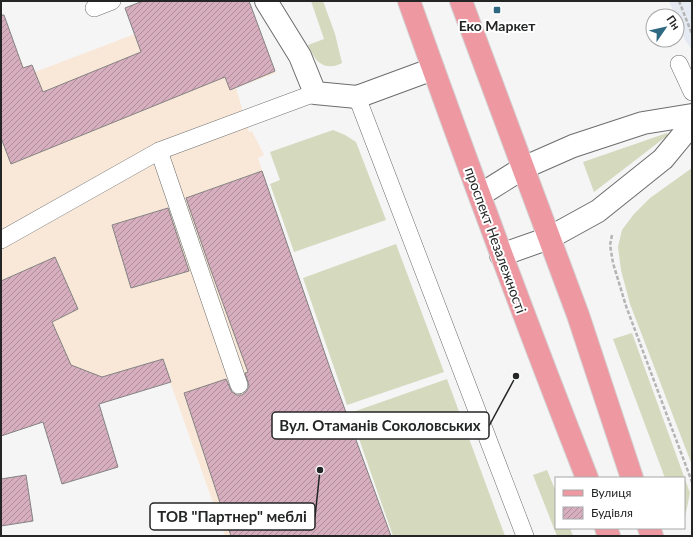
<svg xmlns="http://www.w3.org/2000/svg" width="693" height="537" viewBox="0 0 693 537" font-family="Lato,sans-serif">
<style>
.built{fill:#e5eaf2}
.industrial{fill:#f9e8d7}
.grass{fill:#d5d9bd}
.building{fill:url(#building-hatch);stroke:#848383}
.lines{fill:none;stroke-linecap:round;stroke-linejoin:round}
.service-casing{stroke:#6c6d6e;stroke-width:18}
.minor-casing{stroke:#6c6d6e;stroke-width:24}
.tertiary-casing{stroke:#6c6d6e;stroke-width:24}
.primary-casing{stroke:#d3d3d3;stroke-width:24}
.path{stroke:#b4b4b5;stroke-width:2.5;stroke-dasharray:4 2;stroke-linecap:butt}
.service{stroke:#fff;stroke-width:17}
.minor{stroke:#fff;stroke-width:22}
.tertiary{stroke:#fff;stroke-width:22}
.primary{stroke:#ee98a2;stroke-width:22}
.poi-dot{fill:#2e6981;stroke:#fff;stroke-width:1.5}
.labels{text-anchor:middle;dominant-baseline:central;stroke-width:4;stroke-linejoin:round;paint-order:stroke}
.poi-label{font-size:14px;font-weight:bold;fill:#242525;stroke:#fff}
.street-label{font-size:14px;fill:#242525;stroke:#fff}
.leader{fill:none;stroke:#242525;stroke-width:1.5}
.callout-dot{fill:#242525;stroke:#fff;stroke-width:1.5}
.callout{fill:#fff;stroke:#242525;stroke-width:1.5}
.callout-label{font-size:15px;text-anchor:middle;font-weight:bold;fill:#242525}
</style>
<defs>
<pattern id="building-hatch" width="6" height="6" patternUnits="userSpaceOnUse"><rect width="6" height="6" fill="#d6aebe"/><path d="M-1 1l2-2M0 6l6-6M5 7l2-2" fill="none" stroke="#ad8d9a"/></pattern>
</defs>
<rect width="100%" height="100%" fill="#f5f5f6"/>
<path class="built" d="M 669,1 L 692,1 L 692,50 L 685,40 L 677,20 L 677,16 L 675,16 Z"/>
<path class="industrial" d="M 143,1 L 249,1 L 276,73 L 236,88 L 249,132 L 252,131 L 264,155 L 258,158 L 332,374 L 391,536 L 225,536 L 170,382 L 104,402 L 1,423 L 1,51 L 15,46 L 24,67 L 32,65 L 35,72 L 135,34 L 125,8 Z"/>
<g class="grass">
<path d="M 311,1 L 323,1 L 335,34 L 342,63 C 339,64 336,66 333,66 C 319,68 313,56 308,45 L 324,39 Z"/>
<path d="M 333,130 L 345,135 L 356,142 L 386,220 L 294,252 L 270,184 L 280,180 L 270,152 Z"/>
<path d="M 667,133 L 668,135 L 594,192 L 583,162 Z"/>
<path d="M 692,168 L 692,465 L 630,304 L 621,270 L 618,247 L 622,230 L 634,214 L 650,198 Z"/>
<path d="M 396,244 L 444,372 L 347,405 L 303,278 Z"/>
<path d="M 632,333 L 690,493 L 684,522 L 684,478 L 665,478 L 613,339 Z"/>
<path d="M 447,379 L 505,536 L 393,536 L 350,413 Z"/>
<path d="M 547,470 L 556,492 L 556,528 L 570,528 L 573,536 L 557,536 L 533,475 Z"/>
</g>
<g class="building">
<path d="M 143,1 L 249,1 L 275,71 L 230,90 L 225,77 L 11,164 L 1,138 L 1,15 L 4,15 L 23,68 L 32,65 L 43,92 L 141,52 L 125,8 Z"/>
<path d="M 262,171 L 332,374 L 391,536 L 231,536 L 184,393 L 226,379 L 230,388 L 232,392 L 237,395 L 242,395 L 246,392 L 249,387 L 248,382 L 245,373 L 248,372 L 209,265 L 186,198 Z"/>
<path d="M 168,208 L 189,271 L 131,288 L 112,225 Z"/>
<path d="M 55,257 L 78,309 L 52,322 L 71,365 L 102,377 L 163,359 L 171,382 L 99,404 L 118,467 L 62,484 L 43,422 L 1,436 L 1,281 Z"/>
<path d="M 26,475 L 33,521 L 1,526 L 1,479 Z"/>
</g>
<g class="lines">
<g class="service-casing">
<g id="service">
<path d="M 94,8 L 112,1"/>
<path d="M 679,64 L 692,92"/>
<path d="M 357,97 L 525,536"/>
<path d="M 159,151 L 239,385"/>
<path d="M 1,240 L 159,151 L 315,93"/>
</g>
</g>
<g class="minor-casing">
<path id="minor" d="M 266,1 L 300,56 L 315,93 L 357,97 L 433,69"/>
</g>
<g class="tertiary-casing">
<g id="tertiary">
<path d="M 480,195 L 523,168 L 573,146 L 643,123 L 692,115"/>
<path d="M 501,255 L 549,238 L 598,211 L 663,159 L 692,124"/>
</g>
</g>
<g class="primary-casing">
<g id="primary">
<path d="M 409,1 C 466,161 525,320 587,478"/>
<path d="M 461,1 L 578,315 L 632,478"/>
<path d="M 606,528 L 609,536"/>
<path d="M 649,528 L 652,536"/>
</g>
</g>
<g class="path">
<path d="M 679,1 L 692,34"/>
<path d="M 612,235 L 610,245 L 613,263 L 626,306 L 692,482"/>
</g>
<use href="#service" class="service"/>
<use href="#minor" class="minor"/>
<use href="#tertiary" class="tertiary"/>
<use href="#primary" class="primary"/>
</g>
<rect class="poi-dot" x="493" y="6" width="8" height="8" rx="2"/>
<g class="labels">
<g class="poi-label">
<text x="497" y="25">Еко Маркет</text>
</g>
<g class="street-label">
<text transform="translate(496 240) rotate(70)">проспект Незалежності</text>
</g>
</g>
<path class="leader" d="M516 376L489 426M320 470L315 517"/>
<g class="callout-dot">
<circle cx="516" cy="376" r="4"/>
<circle cx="320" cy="470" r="4"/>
</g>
<g class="callout">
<rect x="272" y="412" width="217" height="27" rx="4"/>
<rect x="150" y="503" width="165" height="27" rx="4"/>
</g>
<g class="callout-label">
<text x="380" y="431">Вул. Отаманів Соколовських</text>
<text x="232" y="522">ТОВ "Партнер" меблі</text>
</g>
<rect width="693" height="537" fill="none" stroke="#242525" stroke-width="4"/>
<rect x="555" y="477" width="130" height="52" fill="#ffffff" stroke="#a7a8a8"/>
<rect x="563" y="490" width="20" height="6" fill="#ee98a2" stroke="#a7a8a8"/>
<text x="591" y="497" font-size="12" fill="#242525">Вулиця</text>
<rect x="563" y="507" width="20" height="12" fill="url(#building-hatch)" stroke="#a7a8a8"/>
<text x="591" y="517" font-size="12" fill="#242525">Будівля</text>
<g transform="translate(665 28) rotate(56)"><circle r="19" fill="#ffffff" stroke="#a7a8a8"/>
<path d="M0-3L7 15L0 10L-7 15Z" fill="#2e6981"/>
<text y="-6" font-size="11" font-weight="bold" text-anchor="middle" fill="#242525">Пн</text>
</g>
</svg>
